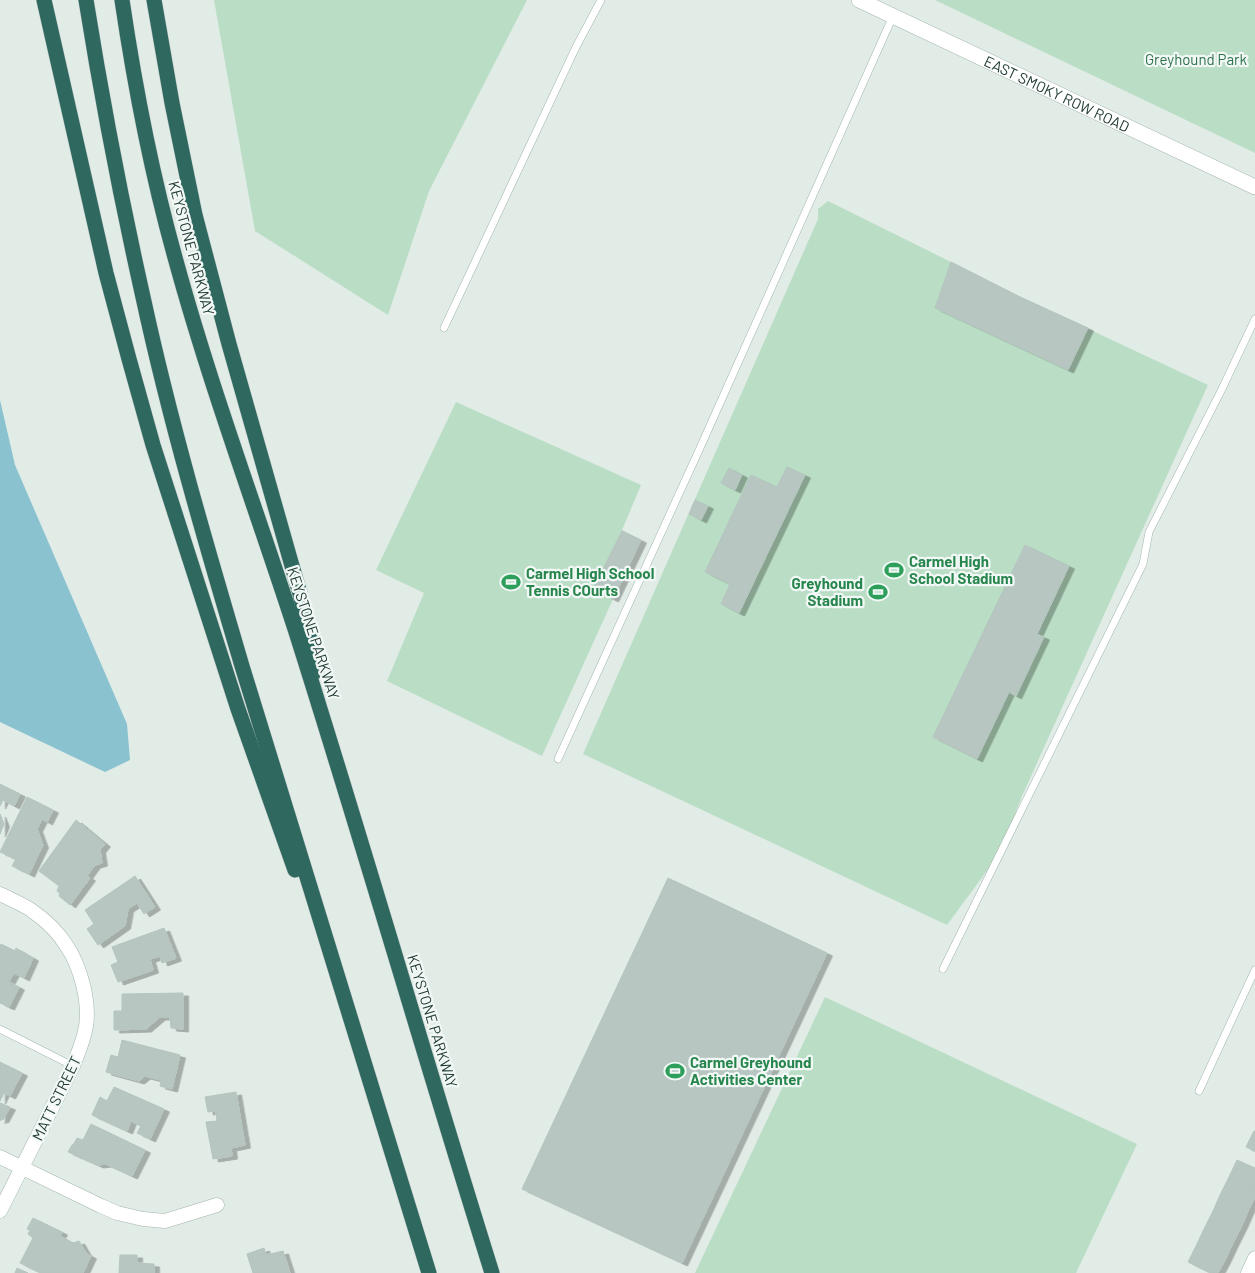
<svg xmlns="http://www.w3.org/2000/svg" width="1255" height="1273" viewBox="0 0 1255 1273" font-family="Barlow,sans-serif">
<style>
.green{fill:#baddc5}
.water{fill:#8ac2d0}
.building{fill:#b7c6c1;stroke:#b4c5bf;filter:url(#shadow)}
.lines{fill:none;stroke-linecap:round;stroke-linejoin:round}
.service-casing{stroke:#a4b4ae;stroke-width:8}
.minor-casing{stroke:#a4b4ae;stroke-width:15}
.tertiary-casing{stroke:#a4b4ae;stroke-width:16}
.motorway-casing{stroke:#c1c8c7;stroke-width:16}
.service{stroke:#fff;stroke-width:7}
.minor{stroke:#fff;stroke-width:14}
.tertiary{stroke:#fff;stroke-width:15}
.motorway{stroke:#2e685f;stroke-width:15}
.labels{text-anchor:middle;dominant-baseline:central;stroke-width:4.5;stroke-linejoin:round;paint-order:stroke}
.park-label{font-size:15px;fill:#2c724b;stroke:#f2f8f5}
.street-label{font-size:15px;fill:#223c36;stroke:#f2f8f5}
.leisure-label{font-size:15px;font-weight:bold;fill:#27864d;stroke:#f2f8f5;text-anchor:start}
</style>
<defs>
<filter id="shadow"><feDropShadow dx="5.5" dy="3" stdDeviation="0" flood-color="#0004"/></filter>
</defs>
<rect width="100%" height="100%" fill="#e1ece7"/>
<g class="green">
<path d="M 214,0 L 527,0 L 429,191 L 388,315 L 255,231 Z"/>
<path d="M 935,0 L 1255,0 L 1255,153 Z"/>
<path d="M 828,201 L 951,262 L 1018,296 L 1208,385 L 1022,796 L 1000,853 L 947,925 L 583,754 L 818,219 L 818,209 Z"/>
<path d="M 456,402 L 641,485 L 622,530 L 641,540 L 613,599 L 542,756 L 387,681 L 424,593 L 376,570 Z"/>
<path d="M 825,997 L 1137,1144 L 1076,1273 L 695,1273 Z"/>
</g>
<path class="water" d="M 0,400 L 15,465 L 127,724 L 130,760 L 105,772 L 0,722 Z"/>
<g class="building">
<path d="M 951,262 L 1018,296 L 1088,328 L 1068,370 L 935,308 Z"/>
<path d="M 787,467 L 805,475 L 739,613 L 721,604 L 730,584 L 705,572 L 751,475 L 777,487 Z"/>
<path d="M 729,468 L 742,475 L 735,490 L 721,483 Z"/>
<path d="M 695,500 L 708,506 L 701,520 L 689,514 Z"/>
<path d="M 622,531 L 641,540 L 613,599 L 593,589 Z"/>
<path d="M 1025,545 L 1069,566 L 1037,634 L 1044,637 L 1016,696 L 1009,692 L 977,759 L 933,737 Z"/>
<path d="M 0,784 L 20,794 L 14,806 L 3,800 L 0,806 Z"/>
<path d="M 27,797 L 53,810 L 47,822 L 42,819 L 37,829 L 43,845 L 29,874 L 12,866 L 16,859 L 0,852 Z"/>
<path d="M 0,814 L 4,824 L 0,834 Z"/>
<path d="M 76,820 L 105,844 L 100,850 L 102,863 L 95,865 L 87,876 L 90,878 L 70,905 L 59,896 L 60,893 L 57,891 L 59,886 L 39,871 Z"/>
<path d="M 135,876 L 155,907 L 144,914 L 137,903 L 128,909 L 125,926 L 98,945 L 87,929 L 94,924 L 85,910 Z"/>
<path d="M 668,878 L 827,953 L 682,1263 L 522,1189 Z"/>
<path d="M 164,928 L 176,958 L 162,963 L 160,956 L 150,959 L 153,970 L 118,982 L 111,965 L 118,962 L 112,947 Z"/>
<path d="M 1,944 L 15,951 L 16,948 L 33,958 L 24,978 L 14,973 L 9,982 L 19,987 L 9,1007 L 0,1003 L 0,947 Z"/>
<path d="M 183,993 L 183,1029 L 171,1028 L 170,1017 L 160,1017 L 146,1029 L 114,1030 L 114,1011 L 122,1011 L 122,994 Z"/>
<path d="M 122,1040 L 180,1055 L 172,1089 L 160,1086 L 161,1080 L 145,1076 L 139,1081 L 106,1072 L 111,1055 L 118,1057 Z"/>
<path d="M 0,1062 L 22,1073 L 10,1096 L 4,1093 L 0,1101 Z"/>
<path d="M 114,1087 L 164,1109 L 150,1139 L 137,1133 L 141,1126 L 131,1121 L 127,1131 L 92,1115 L 100,1097 L 107,1101 Z"/>
<path d="M 236,1092 L 245,1145 L 231,1148 L 232,1156 L 213,1159 L 206,1122 L 217,1121 L 216,1111 L 208,1112 L 205,1097 Z"/>
<path d="M 0,1103 L 10,1107 L 3,1120 L 1,1119 L 0,1121 Z"/>
<path d="M 91,1124 L 145,1150 L 132,1176 L 106,1164 L 98,1165 L 68,1152 L 72,1145 L 73,1145 L 77,1138 L 83,1140 Z"/>
<path d="M 1254,1131 L 1255,1131 L 1255,1151 L 1246,1147 Z"/>
<path d="M 1237,1160 L 1255,1168 L 1255,1189 L 1229,1177 Z"/>
<path d="M 1229,1177 L 1255,1189 L 1255,1197 L 1249,1209 L 1220,1195 Z"/>
<path d="M 1220,1195 L 1249,1209 L 1242,1225 L 1213,1211 Z"/>
<path d="M 1213,1211 L 1242,1225 L 1233,1243 L 1204,1229 Z"/>
<path d="M 33,1218 L 62,1232 L 60,1236 L 73,1243 L 79,1241 L 86,1253 L 91,1256 L 83,1273 L 41,1273 L 20,1263 L 33,1238 L 28,1234 L 30,1230 L 27,1229 Z"/>
<path d="M 1204,1229 L 1233,1243 L 1225,1260 L 1196,1246 Z"/>
<path d="M 1196,1246 L 1225,1260 L 1218,1273 L 1211,1273 L 1188,1262 Z"/>
<path d="M 264,1248 L 266,1255 L 283,1251 L 290,1273 L 253,1273 L 247,1254 Z"/>
<path d="M 120,1255 L 137,1255 L 137,1263 L 154,1264 L 154,1273 L 119,1273 Z"/>
<path d="M 17,1268 L 28,1273 L 15,1273 Z"/>
</g>
<g class="lines">
<g class="service-casing">
<g id="service">
<path d="M 444,328 L 576,47 L 601,0"/>
<path d="M 558,759 L 700,448 L 893,16"/>
<path d="M 943,969 L 1143,564 L 1149,532 L 1221,391 L 1255,319"/>
<path d="M 0,1029 L 73,1066"/>
<path d="M 1199,1091 L 1255,970"/>
</g>
</g>
<g class="minor-casing">
<g id="minor">
<path d="M 0,894 C 10,899 22,904 31,910 C 44,919 58,932 66,945 C 80,965 90,1001 86,1026 C 84,1040 78,1053 73,1066 L 0,1211"/>
<path d="M 0,1157 L 101,1206 L 117,1213 L 143,1219 L 165,1221 L 217,1205"/>
<path d="M 1248,1273 L 1255,1258"/>
</g>
</g>
<g class="tertiary-casing">
<g id="tertiary">
<path id="s1" d="M 859,0 L 1255,187"/>
</g>
</g>
<g class="motorway-casing">
<g id="motorway">
<path d="M 44,0 L 106,273 L 129,359 L 153,445 L 238,709 L 295,870"/>
<path d="M 86,0 C 102,100 121,199 143,297 C 170,422 206,544 242,666 L 429,1273"/>
<path d="M 122,0 C 135,88 152,176 176,261 C 210,385 255,506 295,629 C 363,843 425,1059 492,1273"/>
<path d="M 154,0 L 172,103 L 195,215 L 229,344 L 300,594 L 317,671"/>
</g>
</g>
<use href="#service" class="service"/>
<use href="#minor" class="minor"/>
<use href="#tertiary" class="tertiary"/>
<use href="#motorway" class="motorway"/>
</g>
<defs>
<g id="stadium-bare" transform="scale(1.5)"><path d="M0-5a6.5 5 0 1 0 0 10a6.5 5 0 1 0 0-10ZM-3.5-1.8h7v3.6h-7Z" fill="#2e9e5b" stroke="#f2f8f5" stroke-width="2.5" paint-order="stroke"/></g>
</defs>
<g fill-rule="evenodd">
<use href="#stadium-bare" x="894" y="570"/>
<use href="#stadium-bare" x="511" y="582"/>
<use href="#stadium-bare" x="878" y="592"/>
<use href="#stadium-bare" x="675" y="1071"/>
</g>
<g class="labels">
<g class="park-label">
<text x="1196" y="59">Greyhound Park</text>
</g>
<g class="street-label">
<text stroke="none"><textPath href="#s1" startOffset="219">EAST SMOKY ROW ROAD</textPath></text>
<text transform="translate(192 248) rotate(75)">KEYSTONE PARKWAY</text>
<text transform="translate(314 633) rotate(72)">KEYSTONE PARKWAY</text>
<text transform="translate(433 1021) rotate(73)">KEYSTONE PARKWAY</text>
<text transform="translate(56 1098) rotate(-64)">MATT STREET</text>
</g>
<g class="leisure-label">
<text x="909" y="561">Carmel High<tspan x="909" dy="17">School Stadium</tspan></text>
<text x="526" y="573">Carmel High School<tspan x="526" dy="17">Tennis COurts</tspan></text>
<text x="863" y="583" text-anchor="end">Greyhound<tspan x="863" dy="17">Stadium</tspan></text>
<text x="690" y="1062">Carmel Greyhound<tspan x="690" dy="17">Activities Center</tspan></text>
</g>
</g>
</svg>
